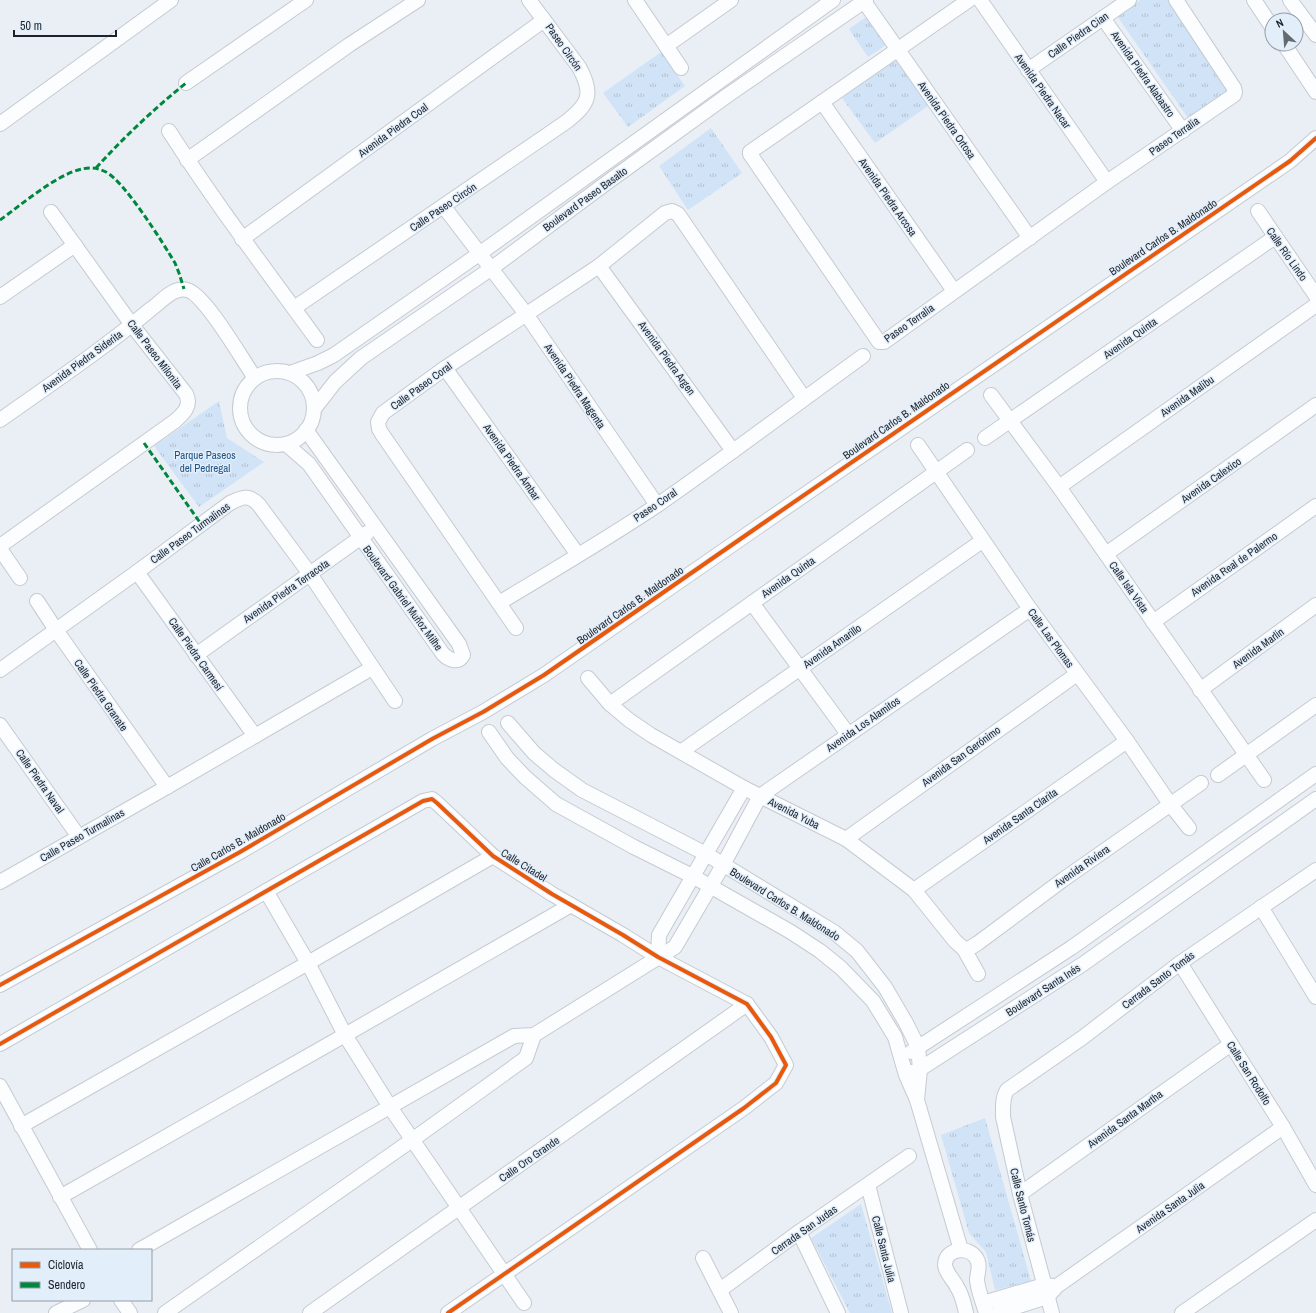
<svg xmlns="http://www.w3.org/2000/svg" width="1316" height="1313" viewBox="0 0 1316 1313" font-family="'Archivo Narrow',sans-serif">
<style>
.park{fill:url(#park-tufts)}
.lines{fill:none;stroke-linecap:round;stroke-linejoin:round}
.minor-casing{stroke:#c5cbd1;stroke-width:16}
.minor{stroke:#fcfdfe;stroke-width:14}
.quiet{stroke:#00873e;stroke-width:3;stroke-dasharray:6 3;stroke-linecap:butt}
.cycleway-casing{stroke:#e3eefb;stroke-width:6}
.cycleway{stroke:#e8590c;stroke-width:4}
.labels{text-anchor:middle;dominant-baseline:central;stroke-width:3;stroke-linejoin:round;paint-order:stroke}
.street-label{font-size:11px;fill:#1c232a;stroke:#e3eefb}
.park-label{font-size:11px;fill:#225483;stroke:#e3eefb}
</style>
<defs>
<pattern id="park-tufts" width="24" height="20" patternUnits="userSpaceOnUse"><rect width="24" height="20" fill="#d1e3f6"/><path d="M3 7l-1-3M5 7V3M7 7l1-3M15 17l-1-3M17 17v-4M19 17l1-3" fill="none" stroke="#b3c2d3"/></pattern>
</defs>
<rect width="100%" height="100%" fill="#e9eff5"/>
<g class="park">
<path d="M 1140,0 L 1169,0 L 1231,88 L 1188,118 L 1117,16 Z"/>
<path d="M 869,15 L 889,43 L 868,57 L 849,29 Z"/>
<path d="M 661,52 L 685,86 L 628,127 L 603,93 Z"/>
<path d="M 898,58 L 931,104 L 875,143 L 842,98 Z"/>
<path d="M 711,128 L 742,173 L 688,210 L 659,166 Z"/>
<path d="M 219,401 L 227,438 L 264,462 L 199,507 L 154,446 Z"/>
<path d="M 985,1118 L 1031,1281 L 995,1290 L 986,1252 L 969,1233 L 941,1135 Z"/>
<path d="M 861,1204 L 892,1313 L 850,1313 L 811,1238 Z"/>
</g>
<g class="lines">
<g class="minor-casing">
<g id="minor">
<path d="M 635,0 L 681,68"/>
<path d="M 863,0 L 1030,238"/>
<path d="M 969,0 L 750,152 L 750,154 L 879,342 L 884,342 L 1107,182 L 1234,95 L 1235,92 L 1234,88 L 1176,0"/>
<path d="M 980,0 L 1107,182"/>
<path d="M 1254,0 L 1272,27"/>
<path d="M 1290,0 L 1316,35"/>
<path d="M 1103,18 L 1183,131"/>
<path d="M 1284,44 L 1316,92"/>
<path d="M 666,46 L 731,0"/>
<path d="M 1028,70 L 1129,0"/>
<path d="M 186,83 L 306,0"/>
<path d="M 822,102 L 954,291"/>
<path d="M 0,124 L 171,0"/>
<path d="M 169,131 C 215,203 267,271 317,340"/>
<path d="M 187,160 L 349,45 L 418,0"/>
<path d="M 444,207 L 526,314 L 657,505"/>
<path d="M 1258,211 L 1316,296"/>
<path d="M 242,239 L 544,20"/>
<path d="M 599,266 L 733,451"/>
<path d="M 0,297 L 75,245"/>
<path d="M 294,308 L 566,122 C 589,104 594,94 579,67 L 529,0"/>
<path d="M 445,368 L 578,555"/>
<circle cx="277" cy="408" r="37"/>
<path d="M 290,373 L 318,363 L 334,355 L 479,254 L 833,0"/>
<path d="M 991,395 L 1059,487 L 1264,780"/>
<path d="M 314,409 L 335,382 L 361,358 L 492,268 L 605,184 L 728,95 L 866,0"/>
<path d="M 0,420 C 51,384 103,349 151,309 C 161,302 174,286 187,290 C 205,294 243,361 255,378"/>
<path d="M 985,438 L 1275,237"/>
<path d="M 286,444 L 309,464 L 443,654 C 449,660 458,664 463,655 L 459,644 L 306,430"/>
<path d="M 918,445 L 1030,609 L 1127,741 L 1170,804 L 1189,828"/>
<path d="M 1059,487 L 1316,305"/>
<path d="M 0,546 L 175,421 C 183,414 192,406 186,394 L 132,325 L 51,212"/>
<path d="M 0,549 L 20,578"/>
<path d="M 1106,554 L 1316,405"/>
<path d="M 137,572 L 255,736"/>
<path d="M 37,601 L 56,630 L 167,787"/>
<path d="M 499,603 C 552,571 607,539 659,504 C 728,456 795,405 863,356"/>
<path d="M 752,603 L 848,734"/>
<path d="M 1153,622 L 1316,506"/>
<path d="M 516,628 L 382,434 L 379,429 L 378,422 L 383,413 L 445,368 L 599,266 L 665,213 L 672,211 L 678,214 L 804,398"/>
<path d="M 196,655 L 367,533"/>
<path d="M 0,670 L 137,572 L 230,503 C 242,497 249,494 259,505 L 310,574 L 395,701"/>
<path d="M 588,678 L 610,704 L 629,720 L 651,735 L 744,788 L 846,839 L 914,890 L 955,941 L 964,949 L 978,974"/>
<path d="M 1200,690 L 1316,605"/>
<path d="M 610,704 L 967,450"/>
<path d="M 508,723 L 534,753 L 554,770 L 582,790 L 706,854 L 834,932 L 857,951 L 885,987 L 906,1023 L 918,1047 L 920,1069 L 913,1072"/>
<path d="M 0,725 L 79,837"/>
<path d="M 489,732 L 507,758 L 525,777 L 556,804 L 634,847 L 694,877 L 791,932 L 820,951 L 841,968 L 873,1001 L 895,1037 L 906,1075 L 917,1100"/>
<path d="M 682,751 L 982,541"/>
<path d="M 1218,775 L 1316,705"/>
<path d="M 846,839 L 1077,674"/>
<path d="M 0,882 L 167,787 L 372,668"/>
<path d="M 914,890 L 1127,741"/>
<path d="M 266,891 L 308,963 L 345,1035 L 390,1107 L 524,1303"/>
<path d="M 1261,907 L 1316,997"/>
<path d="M 964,949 L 970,948 L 978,943 L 1064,879 L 1201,783"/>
<path d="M 658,957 L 659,935 L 744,788"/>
<path d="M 1180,963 L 1283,1127 L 1316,1185"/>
<path d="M 0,985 L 240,852 L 432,739 L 483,712 L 544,675 L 762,524 L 1290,161 L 1316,138"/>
<path d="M 0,1044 L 423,801 L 432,799 L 437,803 L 493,856 L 552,894 L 623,935 L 658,957 L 747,1004 L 771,1037 L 786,1065 L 776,1083 L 744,1108 L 448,1313"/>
<path d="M 911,1052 L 1071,948 L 1316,774"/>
<path d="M 0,1086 L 90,1250"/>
<path d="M 21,1126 L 308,963 L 493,856"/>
<path d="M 868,1185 L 901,1313"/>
<path d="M 1020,1194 L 1231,1044"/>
<path d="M 60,1197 L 345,1035 L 571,905"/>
<path d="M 799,1232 L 838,1313"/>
<path d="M 139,1250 L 514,1036 L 534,1035 L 675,947 L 723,865 L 760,796 L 1030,609"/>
<path d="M 961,1250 L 917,1100 L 920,1069 L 1083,964 L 1316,799"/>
<path d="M 703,1258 L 731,1313"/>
<path d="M 720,1290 L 799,1232 L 909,1156"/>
<path d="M 121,1300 L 130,1313"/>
<path d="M 983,1303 L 1044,1285 L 1053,1286"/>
<path d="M 56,1313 L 83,1300"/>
<path d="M 165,1313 L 412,1140 L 526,1058 L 534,1035"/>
<path d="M 310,1313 L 747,1004"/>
<path d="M 966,1313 C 964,1304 962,1294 957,1287 C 954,1280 946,1274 945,1265 C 945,1247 973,1245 978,1262 C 980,1268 977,1274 977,1280 C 978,1291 983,1302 986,1313"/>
<path d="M 997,1313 L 1047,1297 L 1057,1286 L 1283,1127"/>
<path d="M 1052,1313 L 1020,1194 L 1003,1117 C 1003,1107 1002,1098 1007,1090 L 1082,1038 L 1180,963 L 1316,870"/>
<path d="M 1182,1313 L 1316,1220"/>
</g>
</g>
<use href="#minor" class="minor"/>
<g class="quiet">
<path d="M 96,168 C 124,137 154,109 186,83"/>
<path d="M 0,220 C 21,205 57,174 82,169 C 90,167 98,168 106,172 C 125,182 163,243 175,263 L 179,273 L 184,289"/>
<path d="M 144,443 L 201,524"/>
</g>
<g class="cycleway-casing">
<g id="cycleway">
<path d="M 0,985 L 240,852 L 432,739 L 483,712 L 544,675 L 762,524 L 1290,161 L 1316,138"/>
<path d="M 0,1044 L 423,801 L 432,799 L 437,803 L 493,856 L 552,894 L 623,935 L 658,957 L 747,1004 L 771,1037 L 786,1065 L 776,1083 L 744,1108 L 448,1313"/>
</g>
</g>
<use href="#cycleway" class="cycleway"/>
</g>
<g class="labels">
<g class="street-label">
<text transform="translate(1078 35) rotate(-35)">Calle Piedra Cian</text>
<text transform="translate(564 47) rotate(55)">Paseo Circón</text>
<text transform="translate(1143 74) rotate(55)">Avenida Piedra Alabastro</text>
<text transform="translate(1043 91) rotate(55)">Avenida Piedra Nacar</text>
<text transform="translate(947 120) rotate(55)">Avenida Piedra Ortosa</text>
<text transform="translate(393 130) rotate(-36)">Avenida Piedra Coal</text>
<text transform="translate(1174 136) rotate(-35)">Paseo Terralia</text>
<text transform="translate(888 197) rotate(55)">Avenida Piedra Arcosa</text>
<text transform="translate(585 199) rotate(-36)">Boulevard Paseo Basalto</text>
<text transform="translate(443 207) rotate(-34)">Calle Paseo Circón</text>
<text transform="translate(1163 237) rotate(-34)">Boulevard Carlos B. Maldonado</text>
<text transform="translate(1287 254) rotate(55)">Calle Río Lindo</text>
<text transform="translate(909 323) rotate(-35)">Paseo Terralia</text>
<text transform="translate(1130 338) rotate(-35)">Avenida Quinta</text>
<text transform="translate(155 354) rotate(53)">Calle Paseo Milonita</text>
<text transform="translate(667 358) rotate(54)">Avenida Piedra Argen</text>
<text transform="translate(82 361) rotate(-36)">Avenida Piedra Siderita</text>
<text transform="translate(421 386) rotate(-36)">Calle Paseo Coral</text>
<text transform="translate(575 386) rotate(56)">Avenida Piedra Magenta</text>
<text transform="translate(1187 396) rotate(-35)">Avenida Malibu</text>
<text transform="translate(896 420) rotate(-35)">Boulevard Carlos B. Maldonado</text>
<text transform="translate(512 462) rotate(55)">Avenida Piedra Ámbar</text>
<text transform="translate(1211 480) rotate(-35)">Avenida Calexico</text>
<text transform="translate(655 505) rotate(-34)">Paseo Coral</text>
<text transform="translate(190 533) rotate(-36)">Calle Paseo Turmalinas</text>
<text transform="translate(1234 564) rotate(-35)">Avenida Real de Palermo</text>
<text transform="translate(788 577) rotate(-35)">Avenida Quinta</text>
<text transform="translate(1129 587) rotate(55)">Calle Isla Vista</text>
<text transform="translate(286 591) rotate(-35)">Avenida Piedra Terracota</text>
<text transform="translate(403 598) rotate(54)">Boulevard Gabriel Muñoz Milhe</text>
<text transform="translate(630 605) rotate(-35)">Boulevard Carlos B. Maldonado</text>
<text transform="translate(1051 638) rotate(54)">Calle Las Plomas</text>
<text transform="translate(832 646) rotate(-35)">Avenida Amarillo</text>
<text transform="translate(1258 648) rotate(-36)">Avenida Marlin</text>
<text transform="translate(196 654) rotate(55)">Calle Piedra Carmesí</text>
<text transform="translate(101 695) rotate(55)">Calle Piedra Granate</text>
<text transform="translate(863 724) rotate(-35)">Avenida Los Alamitos</text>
<text transform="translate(961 756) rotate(-36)">Avenida San Gerónimo</text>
<text transform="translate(40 781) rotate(55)">Calle Piedra Naval</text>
<text transform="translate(794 813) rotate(27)">Avenida Yuba</text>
<text transform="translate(1020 816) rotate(-35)">Avenida Santa Clarita</text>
<text transform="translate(82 835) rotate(-30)">Calle Paseo Turmalinas</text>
<text transform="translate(238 842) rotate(-30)">Calle Carlos B. Maldonado</text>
<text transform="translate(524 865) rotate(32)">Calle Citadel</text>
<text transform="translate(1082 866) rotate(-35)">Avenida Riviera</text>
<text transform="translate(785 904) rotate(32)">Boulevard Carlos B. Maldonado</text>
<text transform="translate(1158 980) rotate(-37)">Cerrada Santo Tomás</text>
<text transform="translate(1043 990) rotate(-33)">Boulevard Santa Inés</text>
<text transform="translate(1249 1073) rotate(58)">Calle San Rodolfo</text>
<text transform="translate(1125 1119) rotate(-36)">Avenida Santa Martha</text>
<text transform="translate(529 1159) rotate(-35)">Calle Oro Grande</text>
<text transform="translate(1023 1205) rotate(76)">Calle Santo Tomás</text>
<text transform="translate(1170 1207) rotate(-35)">Avenida Santa Julia</text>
<text transform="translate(804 1230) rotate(-35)">Cerrada San Judas</text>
<text transform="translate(884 1249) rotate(76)">Calle Santa Julia</text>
</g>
<g class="park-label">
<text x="205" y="455">Parque Paseos<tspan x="205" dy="13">del Pedregal</tspan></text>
</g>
</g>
<rect x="12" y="1249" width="140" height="52" fill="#e3eefb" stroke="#939da7"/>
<rect x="20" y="1262" width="20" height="6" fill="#e8590c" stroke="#939da7"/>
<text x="48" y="1269" font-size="12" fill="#1c232a">Ciclovía</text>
<rect x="20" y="1282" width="20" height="6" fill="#00873e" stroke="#939da7"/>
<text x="48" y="1289" font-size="12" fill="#1c232a">Sendero</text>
<g transform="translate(1284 32) rotate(334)"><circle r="19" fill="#e3eefb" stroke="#939da7"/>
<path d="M0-3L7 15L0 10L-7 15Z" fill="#646a71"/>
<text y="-6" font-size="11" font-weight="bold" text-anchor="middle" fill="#1c232a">N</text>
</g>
<path d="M14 30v6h102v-6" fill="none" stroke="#1c232a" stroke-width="2"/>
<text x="20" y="30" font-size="12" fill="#1c232a" stroke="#e3eefb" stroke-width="3" paint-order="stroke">50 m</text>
</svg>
